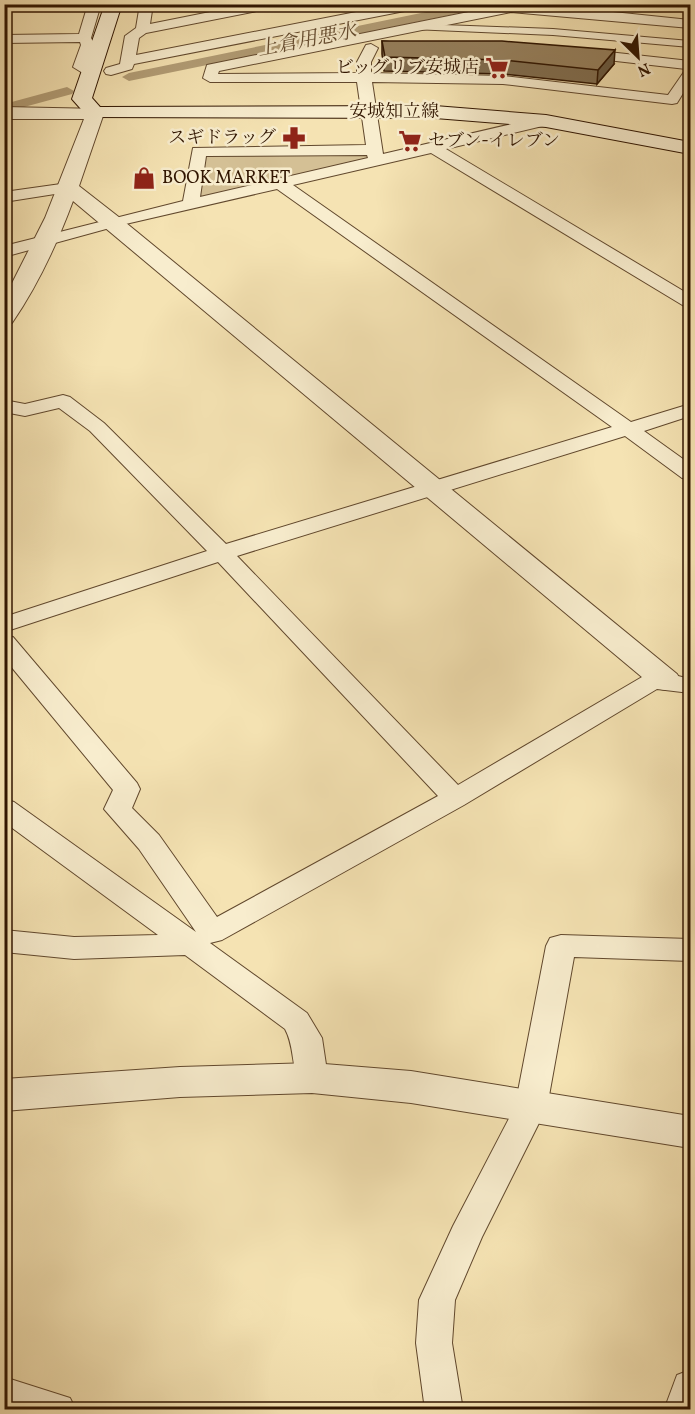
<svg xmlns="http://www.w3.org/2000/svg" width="695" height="1414" viewBox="0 0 695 1414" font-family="Vollkorn,'Noto Serif JP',serif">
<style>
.green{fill:#d4c095;stroke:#826a4a;stroke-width:1.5}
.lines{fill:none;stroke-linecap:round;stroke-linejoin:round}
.canal{fill:#b29d76;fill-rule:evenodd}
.pedestrian-casing{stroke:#61482d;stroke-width:2}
.minor-casing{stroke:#61482d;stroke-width:2}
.tertiary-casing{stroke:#61482d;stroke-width:2}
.secondary-casing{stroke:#301500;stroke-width:2}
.pedestrian{fill:#f8edce;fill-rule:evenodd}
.minor{fill:#f8edce;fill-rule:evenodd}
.tertiary{fill:#f8edce;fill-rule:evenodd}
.secondary{fill:#f8edce;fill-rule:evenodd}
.wall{fill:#816e50;stroke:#301500;stroke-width:1.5}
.shaded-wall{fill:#695a41;stroke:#301500;stroke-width:1.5}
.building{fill:#96805d;stroke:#301500;stroke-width:1.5}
.labels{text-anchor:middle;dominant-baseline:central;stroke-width:5;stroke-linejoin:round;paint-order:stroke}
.far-poi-label{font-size:18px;fill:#301500;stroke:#f8edce;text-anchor:end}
.far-street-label{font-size:18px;fill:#301500;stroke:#f8edce}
.far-water-label{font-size:20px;font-style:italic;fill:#644b2f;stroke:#f8edce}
</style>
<rect width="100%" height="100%" fill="#f5e3b3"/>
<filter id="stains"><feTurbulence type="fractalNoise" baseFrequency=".00333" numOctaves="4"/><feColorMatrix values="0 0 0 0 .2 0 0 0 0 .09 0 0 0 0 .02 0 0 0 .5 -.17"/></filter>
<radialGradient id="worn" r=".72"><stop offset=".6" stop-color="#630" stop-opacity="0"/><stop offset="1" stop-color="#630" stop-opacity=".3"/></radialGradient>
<path class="green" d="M 368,154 L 369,158 L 202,198 L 197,197 L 202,155 Z"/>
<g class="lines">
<g class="canal">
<path d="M 465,4 L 491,4 L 485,8 L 129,81 L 122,77 L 129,73 Z"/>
<path d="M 67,87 L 74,91 L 72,94 L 13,110 L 6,106 L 8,103 Z"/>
</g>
<g class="pedestrian-casing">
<path id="pedestrian" d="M 416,24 L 553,29 L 690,41 L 690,47 L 553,35 L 412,29 L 412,25 Z"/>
</g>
<g class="minor-casing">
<g id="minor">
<path d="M 22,4 L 4,15 L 4,5 Z"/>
<path d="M 88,4 L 101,4 L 91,38 L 95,45 L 88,65 L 98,72 L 96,75 L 86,75 L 73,67 L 81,45 L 80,42 L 4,43 L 4,35 L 79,34 Z"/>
<path d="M 140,4 L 153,4 L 150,24 L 250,4 L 278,4 L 272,8 L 146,33 L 139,38 L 136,55 L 397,4 L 426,4 L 420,8 L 134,64 L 132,69 L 111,75 L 106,74 L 104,71 L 106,68 L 120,64 L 125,36 L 136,28 Z"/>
<path d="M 508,4 L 536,4 L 690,20 L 690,28 L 511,12 L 219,71 L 218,74 L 357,73 L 357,62 L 366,45 L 371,44 L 378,48 L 371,62 L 371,73 L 503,76 L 668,95 L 686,69 L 581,57 L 574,53 L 581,49 L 690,61 L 690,82 L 677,103 L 672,104 L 503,84 L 372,82 L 383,154 L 546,116 L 551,118 L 554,121 L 551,124 L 446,149 L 690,295 L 690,307 L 684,306 L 431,153 L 293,185 L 631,422 L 690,404 L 690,416 L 644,431 L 690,464 L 690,479 L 682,478 L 625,436 L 237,556 L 458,785 L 642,677 L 666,673 L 690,679 L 690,693 L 657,689 L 464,805 L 222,940 L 210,943 L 307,1013 L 322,1038 L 328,1078 L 323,1087 L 312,1090 L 301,1087 C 291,1069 295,1047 285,1029 L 185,955 L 74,959 L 4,952 L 4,930 L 74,937 L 158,935 L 4,822 L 4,799 L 14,802 L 196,932 L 139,849 L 104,809 L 113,790 L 4,658 L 4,635 L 13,637 L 137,783 L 140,789 L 132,808 L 159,835 L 217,917 L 438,796 L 218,562 L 4,632 L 4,617 L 207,551 L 90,431 L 59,408 L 25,416 L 4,412 L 4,400 L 25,404 L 63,395 L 70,397 L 104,423 L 226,544 L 612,427 L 277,189 L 117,226 L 4,257 L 4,246 L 183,201 L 193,148 L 366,145 L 357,82 L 210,82 L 203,78 L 207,65 ZM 367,155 L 368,158 L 200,197 L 206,156 Z"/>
<path d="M 68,183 L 74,185 L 76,188 L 74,191 L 4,202 L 4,192 Z"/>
<path d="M 561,935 L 690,939 L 690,961 L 574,957 L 547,1107 L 482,1237 L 455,1300 L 452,1343 L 463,1410 L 425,1410 L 416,1343 L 419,1300 L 453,1226 L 515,1107 L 546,946 L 550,938 Z"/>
<path d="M 690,1370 L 690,1410 L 664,1410 L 677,1375 Z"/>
<path d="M 4,1377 L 70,1398 L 76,1410 L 4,1410 Z"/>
</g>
</g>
<g class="tertiary-casing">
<g id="tertiary">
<path d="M 4,107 L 102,109 L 104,113 L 79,186 L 120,218 L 677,674 L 681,681 L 677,688 L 666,690 L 655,688 L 73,201 C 57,244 38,285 12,323 L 4,325 L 4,299 L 45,218 L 84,119 L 4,119 Z"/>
<path d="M 312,1063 L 411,1071 L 690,1116 L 690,1148 L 411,1103 L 312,1093 L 180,1097 L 4,1111 L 4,1079 L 180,1067 Z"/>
</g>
</g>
<g class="secondary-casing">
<path id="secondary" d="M 105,4 L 122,4 L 92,98 L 100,107 L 435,106 L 546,115 L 690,142 L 690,154 L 546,127 L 435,118 L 88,117 L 72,99 Z"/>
</g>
<use href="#pedestrian" class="pedestrian"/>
<use href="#minor" class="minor"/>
<use href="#tertiary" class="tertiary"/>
<use href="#secondary" class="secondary"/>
</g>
<path class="wall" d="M 382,41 L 614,64 L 597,84 L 503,74 L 384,71 L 382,54 Z"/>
<path class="shaded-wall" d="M 615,50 L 614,64 L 597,84 L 598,70 Z"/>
<path class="building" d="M 382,41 L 502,41 L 615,50 L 598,70 L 504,60 L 385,57 Z"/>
<defs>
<g id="supermarket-bare" transform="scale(1.8)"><path d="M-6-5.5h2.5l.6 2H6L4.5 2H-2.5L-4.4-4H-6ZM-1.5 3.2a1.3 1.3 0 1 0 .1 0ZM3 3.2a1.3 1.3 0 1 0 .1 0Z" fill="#8f2418" stroke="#f8edce" stroke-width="2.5" paint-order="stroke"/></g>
<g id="pharmacy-bare" transform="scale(1.8)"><path d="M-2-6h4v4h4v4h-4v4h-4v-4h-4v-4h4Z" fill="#8f2418" stroke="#f8edce" stroke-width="2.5" paint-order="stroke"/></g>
<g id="shop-bare" transform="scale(1.8)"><path d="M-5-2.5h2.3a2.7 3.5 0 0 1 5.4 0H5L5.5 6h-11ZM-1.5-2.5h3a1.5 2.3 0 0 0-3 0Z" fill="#8f2418" stroke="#f8edce" stroke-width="2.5" paint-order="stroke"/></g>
</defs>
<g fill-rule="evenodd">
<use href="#supermarket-bare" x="497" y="68"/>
<use href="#pharmacy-bare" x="294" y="138"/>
<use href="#supermarket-bare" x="410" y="141"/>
<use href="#shop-bare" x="144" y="178"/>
</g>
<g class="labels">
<g class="far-poi-label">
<text x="479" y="68">ビッグリブ安城店</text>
<text x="276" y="138">スギドラッグ</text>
<text x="428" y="141" text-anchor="start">セブン-イレブン</text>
<text x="162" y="178" text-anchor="start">BOOK MARKET</text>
</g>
<g class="far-street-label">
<text x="394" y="112">安城知立線</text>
</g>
<g class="far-water-label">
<text transform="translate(307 41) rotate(-11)">上倉用悪水</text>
</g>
</g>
<rect width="695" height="1414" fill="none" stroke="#f5e3b3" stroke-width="24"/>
<rect x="6" y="6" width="683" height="1402" fill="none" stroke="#301500" stroke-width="3"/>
<rect x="12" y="12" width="671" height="1390" fill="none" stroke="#301500" stroke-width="1.5"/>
<g transform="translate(638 57) rotate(155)" stroke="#f8edce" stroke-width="4.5" paint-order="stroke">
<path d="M0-4.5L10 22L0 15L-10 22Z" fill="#301500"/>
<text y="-9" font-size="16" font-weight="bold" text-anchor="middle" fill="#301500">N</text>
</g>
<rect width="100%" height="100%" filter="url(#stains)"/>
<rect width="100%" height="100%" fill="url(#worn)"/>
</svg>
